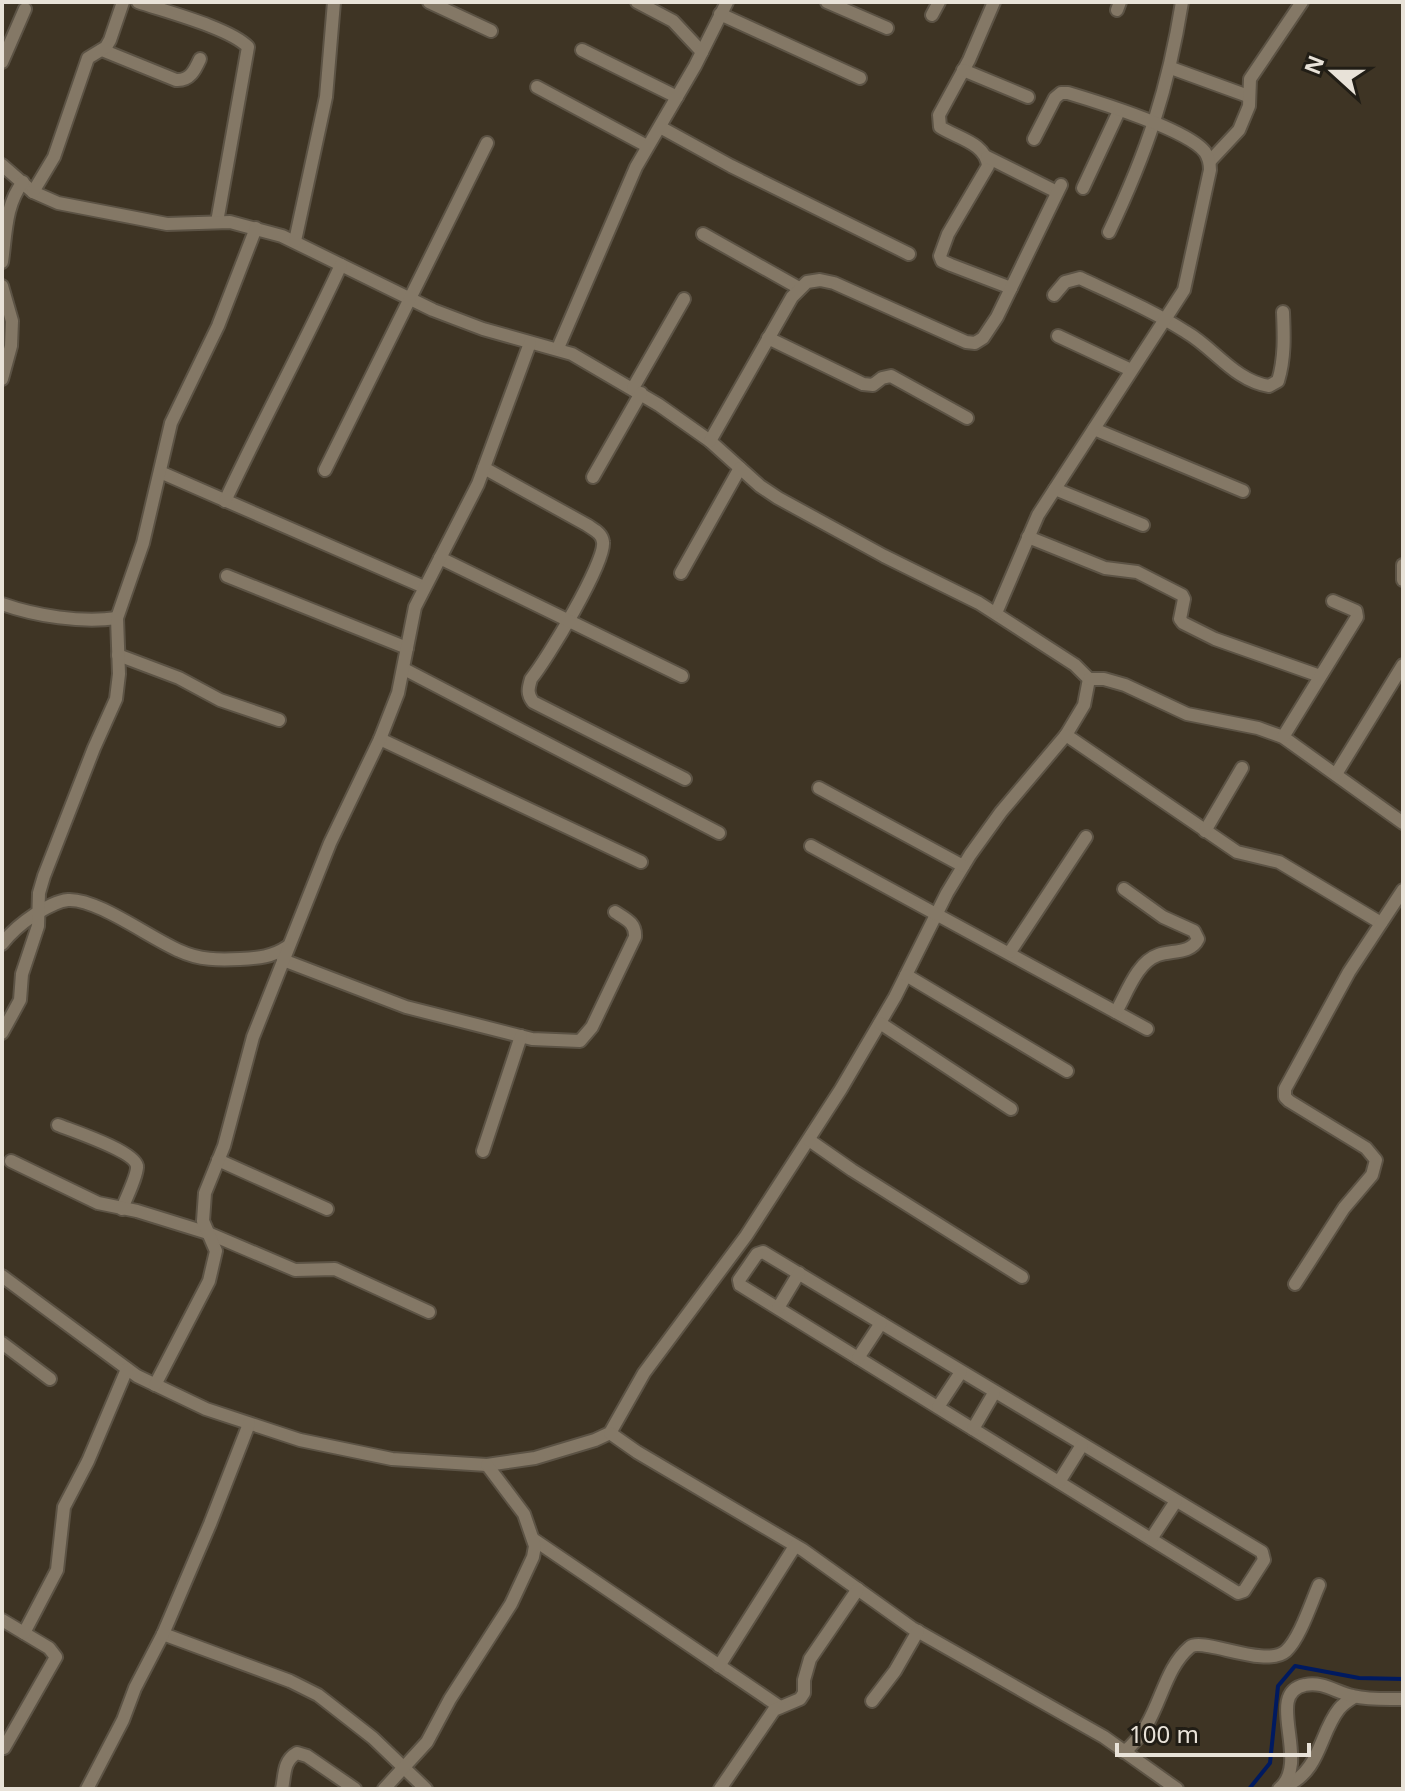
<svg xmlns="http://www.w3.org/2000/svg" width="1405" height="1791" viewBox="0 0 1405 1791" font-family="'Noto Sans',sans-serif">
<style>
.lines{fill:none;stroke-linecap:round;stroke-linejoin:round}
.stream{stroke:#001a60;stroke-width:4}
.minor-casing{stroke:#5c5345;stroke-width:16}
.minor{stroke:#847866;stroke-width:12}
</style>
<rect width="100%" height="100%" fill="#3e3424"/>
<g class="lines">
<path class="stream" d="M 1249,1789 L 1270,1763 L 1278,1686 L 1295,1666 L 1359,1678 L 1403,1679"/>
<g class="minor-casing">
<g id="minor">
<path d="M 138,2 C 164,11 230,28 248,47 L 217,222"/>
<path d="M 429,2 L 491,31"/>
<path d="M 637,2 L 673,21 L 702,52"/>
<path d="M 827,2 L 887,28"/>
<path d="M 994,2 L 969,60 L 939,115 L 940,127 C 957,138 986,143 988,166 L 948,234 L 940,256 L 942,261 L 951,265 L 1011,288"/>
<path d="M 1117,10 L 1120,2"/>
<path d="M 720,14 L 860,78"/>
<path d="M 932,15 L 939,2"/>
<path d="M 102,50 L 176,80 C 190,81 195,70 200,59"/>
<path d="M 582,50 L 677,97"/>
<path d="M 2,62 L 25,9"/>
<path d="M 1171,68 L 1248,96"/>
<path d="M 963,70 L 1028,97"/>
<path d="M 537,87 L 647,146"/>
<path d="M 660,127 L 731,166 L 909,254"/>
<path d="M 987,157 L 1057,192"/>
<path d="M 1210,161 L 1239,130 L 1249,106 L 1250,79 L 1302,2"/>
<path d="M 2,165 L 33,192 L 58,203 L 167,224 L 230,222 L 282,236 L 433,310 L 483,329 L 572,354 L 659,405 L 710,441 L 760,486 L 778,498 L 884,556 L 979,603 L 1075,665 L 1089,679 L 1084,705 L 1066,735 L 1001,812 L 970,855 L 947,893 L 895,997 L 841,1089 L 746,1236 L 644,1373 L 610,1433 L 595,1440 L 535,1458 L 487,1465 L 392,1459 L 300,1440 L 206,1409 L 137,1376 L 2,1276"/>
<path d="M 1083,188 L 1119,111"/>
<path d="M 33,192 L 54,157 L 88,58 L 106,47 L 110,40 L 123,2"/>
<path d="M 1109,232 C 1147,152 1168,90 1182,2"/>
<path d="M 703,234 L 799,288"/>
<path d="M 295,241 L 326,97 L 334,2"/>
<path d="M 2,262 C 6,234 5,205 23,182"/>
<path d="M 2,286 L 12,321 L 11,346 L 2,379"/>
<path d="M 1054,295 L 1065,282 L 1080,278 C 1116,295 1153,311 1186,332 C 1214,348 1235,381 1269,386 L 1278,381 C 1285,358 1284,335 1283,312"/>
<path d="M 1058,336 L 1131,370"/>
<path d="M 768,338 L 863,384 L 873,385 L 882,378 L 891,376 L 967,418"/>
<path d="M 558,348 L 636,167 L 695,66 L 727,2"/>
<path d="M 633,388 L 684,299"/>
<path d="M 1094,429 L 1243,491"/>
<path d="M 710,441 L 792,297 L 807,282 L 820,280 L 834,283 L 966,342 L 975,343 L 983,338 L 997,317 L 1061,185"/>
<path d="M 484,468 L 587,525 C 594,530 602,533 603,542 C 606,562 546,661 531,679 C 528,689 527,694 533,702 L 685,779"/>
<path d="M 325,470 L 487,143"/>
<path d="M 160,472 L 424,587"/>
<path d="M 593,477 L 641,393"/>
<path d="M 1055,489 L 1143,525"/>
<path d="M 225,501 C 262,422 304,345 341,265"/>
<path d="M 1028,537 L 1105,568 L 1137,572 L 1182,595 L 1184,599 L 1180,619 L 1183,623 L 1215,639 L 1320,676"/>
<path d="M 440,558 L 682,676"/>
<path d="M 1403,565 L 1403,580"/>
<path d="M 681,573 L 740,468"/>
<path d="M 227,576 L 407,648"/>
<path d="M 2,604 C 36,616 81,623 117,618"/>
<path d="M 996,613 L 1038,515 L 1184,290 L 1210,170 C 1210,163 1209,158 1205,152 C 1188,130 1098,102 1068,93 L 1061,93 L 1055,98 L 1034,139"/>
<path d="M 118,655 L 179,678 L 220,700 L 279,720"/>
<path d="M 404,669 L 719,833"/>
<path d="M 1089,679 L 1104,679 L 1125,685 L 1187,714 L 1258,728 L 1283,737 L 1403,823"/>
<path d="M 1066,735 L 1237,852 L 1279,862 L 1381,923"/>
<path d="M 1283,737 L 1357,617 L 1356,611 L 1333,601"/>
<path d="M 380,739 L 641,862"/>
<path d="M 1336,774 L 1403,665"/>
<path d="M 819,788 L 963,866"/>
<path d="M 1205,831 L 1242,768"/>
<path d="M 811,846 L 1147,1029"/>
<path d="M 2,944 C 11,932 22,923 34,915 C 44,909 56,901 68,900 C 97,898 151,939 180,951 C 199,960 219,960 240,959 C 259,958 272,957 287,947"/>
<path d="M 1010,952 L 1086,837"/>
<path d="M 283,960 L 406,1007 L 532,1039 L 580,1041 L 592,1027 L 635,937 C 636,923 626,919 615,912"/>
<path d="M 906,975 L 1067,1071"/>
<path d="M 1116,1012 C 1127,993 1137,962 1158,955 C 1172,950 1191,954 1198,939 L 1194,931 L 1163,917 L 1124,889"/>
<path d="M 880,1023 L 1011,1109"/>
<path d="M 2,1033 L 20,1000 L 22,974 L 38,926 L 39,893 L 44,876 L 94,748 L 116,699 L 119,674 L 117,618 L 143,543 L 171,423 L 218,326 L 256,228"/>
<path d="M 58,1125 C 73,1131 134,1151 137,1166 C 138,1175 125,1200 122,1209"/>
<path d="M 809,1140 L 852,1170 L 1022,1277"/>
<path d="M 483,1151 L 521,1036"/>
<path d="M 218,1160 L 327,1209"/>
<path d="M 11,1161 L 98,1203 L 137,1211 L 208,1233 L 295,1270 L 335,1269 L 429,1312"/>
<path d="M 763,1252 L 1262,1552 L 1264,1560 L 1244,1591 L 1238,1593 L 740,1285 L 739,1280 L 757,1254 Z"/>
<path d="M 1295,1284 L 1344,1208 L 1372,1175 L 1376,1160 L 1366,1148 L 1289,1101 L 1285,1097 L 1285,1089 L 1349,972 L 1403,890"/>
<path d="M 778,1308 L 799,1273"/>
<path d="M 2,1343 L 50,1379"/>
<path d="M 858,1358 L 881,1323"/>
<path d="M 155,1385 L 209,1281 L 216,1251 L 203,1221 L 205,1193 L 224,1146 L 253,1037 L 330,843 L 380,739 L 398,693 L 415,607 L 478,484 L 530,343"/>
<path d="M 938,1407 L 961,1372"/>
<path d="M 973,1429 L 994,1393"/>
<path d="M 610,1433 L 637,1452 L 803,1550 L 912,1628 L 1104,1737 L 1177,1789"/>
<path d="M 1059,1482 L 1082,1445"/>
<path d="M 533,1539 L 780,1707"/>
<path d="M 1151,1539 L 1176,1501"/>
<path d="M 2,1620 L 49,1648 L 56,1657 L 4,1748"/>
<path d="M 24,1633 L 57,1570 L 64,1507 L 88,1461 L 127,1369"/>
<path d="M 163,1634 L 290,1681 L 318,1695 L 373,1738 L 426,1789"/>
<path d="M 719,1666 L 795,1546"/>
<path d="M 872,1701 L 895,1671 L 918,1631"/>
<path d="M 1124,1752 C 1161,1723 1159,1673 1190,1647 C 1203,1637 1266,1669 1286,1651 C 1300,1638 1311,1603 1319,1585"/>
<path d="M 1286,1786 C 1321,1770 1319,1734 1339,1709 C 1343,1704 1349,1700 1354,1697"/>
<path d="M 87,1789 L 123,1720 L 135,1688 L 163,1634 L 210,1524 L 249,1424"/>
<path d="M 282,1789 C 285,1775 283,1761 297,1753 L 307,1756 L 355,1789"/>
<path d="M 384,1789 L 427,1742 L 450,1699 L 511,1604 L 533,1557 L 535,1546 L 524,1514 L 487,1465"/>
<path d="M 720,1789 L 774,1710 L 800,1699 L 804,1693 L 804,1680 L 810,1659 L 858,1589"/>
<path d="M 1279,1789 C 1312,1762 1263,1693 1305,1685 C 1323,1681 1337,1693 1353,1696 C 1370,1700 1386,1699 1403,1699"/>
</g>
</g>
<use href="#minor" class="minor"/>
</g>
<rect width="1405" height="1791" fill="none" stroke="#e8e2d8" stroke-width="8"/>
<g transform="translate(1333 72) rotate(291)" stroke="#211d15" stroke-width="6" paint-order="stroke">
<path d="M0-6L14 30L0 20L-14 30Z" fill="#e8e2d8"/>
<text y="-12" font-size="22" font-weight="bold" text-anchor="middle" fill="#e8e2d8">N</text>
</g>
<path d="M1117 1743v12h192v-12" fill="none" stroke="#e8e2d8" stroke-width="4"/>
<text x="1129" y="1743" font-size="24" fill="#e8e2d8" stroke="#211d15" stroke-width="6" paint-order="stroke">100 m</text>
</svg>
